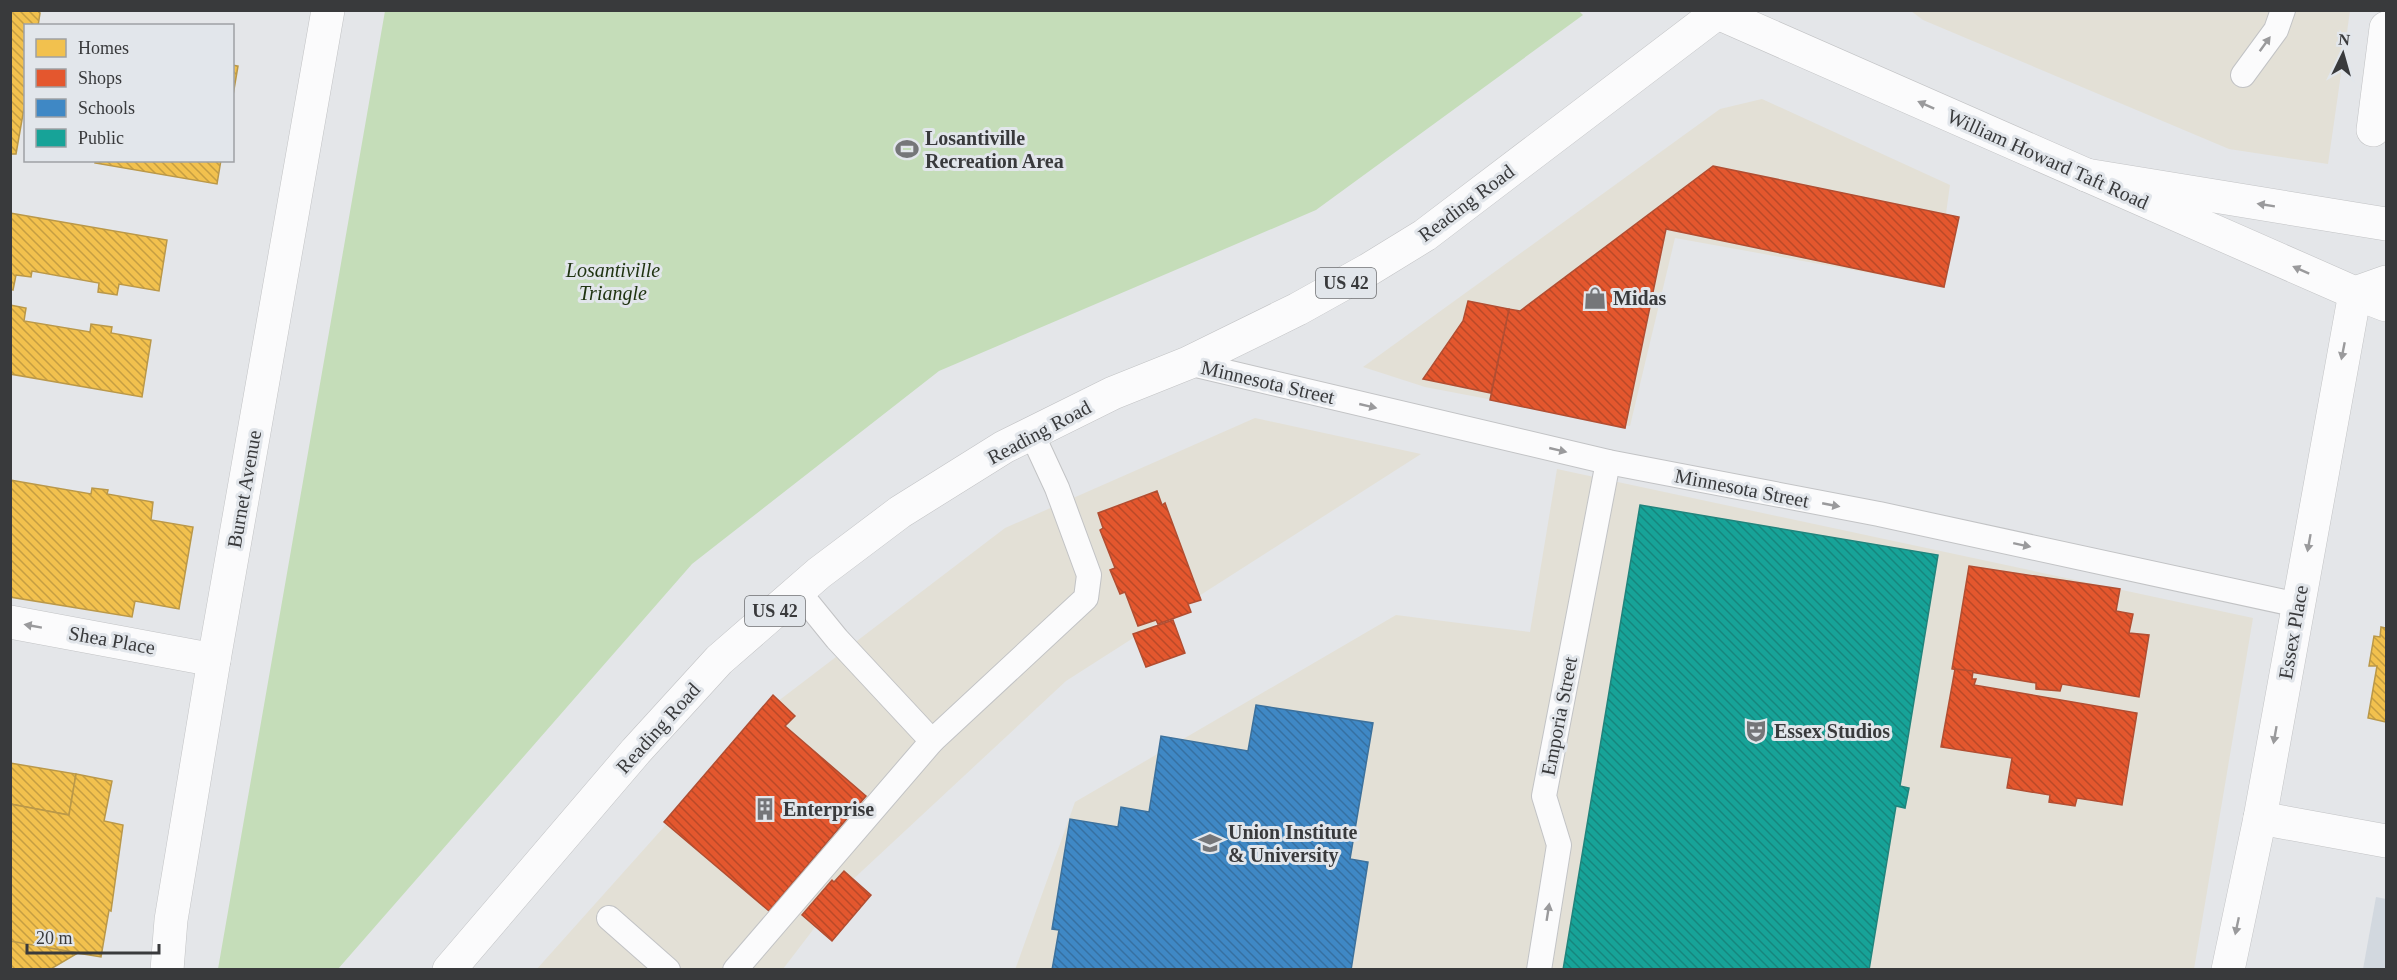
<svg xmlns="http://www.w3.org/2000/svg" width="2397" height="980" viewBox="0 0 2397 980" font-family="'Times New Roman',serif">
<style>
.commercial{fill:#e3e0d6}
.built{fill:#d2d8df}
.green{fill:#c5ddb9}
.homes{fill:url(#homes-back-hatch);stroke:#ba9849;stroke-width:1.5}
.shops{fill:url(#shops-back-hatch);stroke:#b14e32;stroke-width:1.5}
.schools{fill:url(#schools-back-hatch);stroke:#3d719c;stroke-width:1.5}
.public{fill:url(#public-back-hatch);stroke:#21847c;stroke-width:1.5}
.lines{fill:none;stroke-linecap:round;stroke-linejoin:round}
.service-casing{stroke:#c2c3c5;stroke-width:26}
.minor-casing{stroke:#c2c3c5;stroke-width:34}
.tertiary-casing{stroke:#c2c3c5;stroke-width:34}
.secondary-casing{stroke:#c2c3c5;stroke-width:34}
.primary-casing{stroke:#c2c3c5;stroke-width:34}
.motorway-casing{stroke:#c2c3c5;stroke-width:34}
.service{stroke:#fbfbfc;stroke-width:24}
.minor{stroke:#fbfbfc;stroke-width:33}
.tertiary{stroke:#fbfbfc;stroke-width:33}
.secondary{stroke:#fbfbfc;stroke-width:33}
.primary{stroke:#fbfbfc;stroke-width:33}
.motorway{stroke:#fbfbfc;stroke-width:33}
.oneway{fill:#9a9a9c}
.labels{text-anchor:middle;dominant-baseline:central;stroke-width:6;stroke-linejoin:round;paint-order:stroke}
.shield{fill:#e2e6eb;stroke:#6c6e70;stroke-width:1.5}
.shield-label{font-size:18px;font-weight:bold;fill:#393a3c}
.poi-label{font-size:20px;font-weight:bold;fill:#393a3c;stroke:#e2e6eb;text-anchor:start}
.street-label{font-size:20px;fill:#393a3c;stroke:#e2e6eb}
.park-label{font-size:20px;font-style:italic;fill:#203412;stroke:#e2e6eb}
</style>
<defs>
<pattern id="homes-back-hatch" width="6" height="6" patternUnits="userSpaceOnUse" patternTransform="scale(1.5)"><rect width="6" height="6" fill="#f2c14e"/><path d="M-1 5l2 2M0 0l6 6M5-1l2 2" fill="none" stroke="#c59e42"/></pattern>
<pattern id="shops-back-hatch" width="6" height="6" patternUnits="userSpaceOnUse" patternTransform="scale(1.5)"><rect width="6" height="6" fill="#e4572e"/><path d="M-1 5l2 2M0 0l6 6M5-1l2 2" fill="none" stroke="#ba4928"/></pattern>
<pattern id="schools-back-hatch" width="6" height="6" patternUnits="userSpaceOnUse" patternTransform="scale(1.5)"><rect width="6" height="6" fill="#3f88c5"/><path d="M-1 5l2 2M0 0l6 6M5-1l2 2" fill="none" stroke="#3670a1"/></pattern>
<pattern id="public-back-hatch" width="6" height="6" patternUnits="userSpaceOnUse" patternTransform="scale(1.5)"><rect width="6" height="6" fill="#17a398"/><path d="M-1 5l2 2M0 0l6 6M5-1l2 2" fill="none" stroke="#16867d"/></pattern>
</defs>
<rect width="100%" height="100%" fill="#e4e6e9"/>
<g class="commercial">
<path d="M 1911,11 L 2350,11 L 2328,164 L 2229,149 L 1923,20 Z"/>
<path d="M 1762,99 L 1950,185 L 1936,285 L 1675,238 L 1630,426 L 1425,387 L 1363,367 L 1720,109 Z"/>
<path d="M 1255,418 L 1421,454 L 1066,681 L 848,884 L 783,969 L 536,970 L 773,705 L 1005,528 Z"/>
<path d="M 1557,469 L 2253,618 L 2194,969 L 1015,970 L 1075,802 L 1396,615 L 1530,632 Z"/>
</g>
<path class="built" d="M 2376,897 L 2386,899 L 2386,969 L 2363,969 Z"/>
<path class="green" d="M 1578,10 L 1583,15 L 1316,210 L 939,371 L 692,564 L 338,969 L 218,969 L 385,11 Z"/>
<g class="homes">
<path d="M 10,10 L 37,10 L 40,13 L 38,26 L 26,26 L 26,97 L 16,154 L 10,154 Z"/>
<path d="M 232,65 L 238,66 L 232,101 Z"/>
<path d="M 96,160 L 221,160 L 217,184 L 95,163 Z"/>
<path d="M 10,213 L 167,240 L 159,291 L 119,284 L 117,295 L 98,292 L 99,283 L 32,271 L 31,277 L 16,275 L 13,290 L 10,289 Z"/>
<path d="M 10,305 L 26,308 L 24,321 L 90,332 L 91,324 L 112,327 L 111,333 L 151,340 L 142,397 L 10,374 Z"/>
<path d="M 10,480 L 91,494 L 92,488 L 108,490 L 107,494 L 153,502 L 151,520 L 193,527 L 179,609 L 135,601 L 132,617 L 10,597 Z"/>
<path d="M 2381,627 L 2386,628 L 2386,722 L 2368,718 L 2377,666 L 2369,666 L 2374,636 L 2380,637 Z"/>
<path d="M 10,763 L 76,774 L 69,815 L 10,804 Z"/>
<path d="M 76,774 L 112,781 L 104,821 L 123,825 L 111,911 L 109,910 L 101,957 L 10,942 L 10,804 L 69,815 Z"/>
<path d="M 10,941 L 78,953 L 49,970 L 10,970 Z"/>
</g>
<g class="shops">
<path d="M 1713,166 L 1959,217 L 1944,287 L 1666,229 L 1625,428 L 1490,400 L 1509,309 L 1520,311 Z"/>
<path d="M 1468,301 L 1509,309 L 1491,393 L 1423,379 L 1463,321 Z"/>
<path d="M 1157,491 L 1162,505 L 1165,503 L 1201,600 L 1188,604 L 1191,612 L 1158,624 L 1156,620 L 1138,626 L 1125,592 L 1120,594 L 1110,570 L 1115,568 L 1100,530 L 1103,528 L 1098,513 Z"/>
<path d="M 1969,566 L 2120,589 L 2116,611 L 2133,614 L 2129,633 L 2149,635 L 2139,697 L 2062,684 L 2060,691 L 2036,689 L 2036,683 L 1952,669 Z"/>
<path d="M 1173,620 L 1185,653 L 1146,667 L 1133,634 Z"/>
<path d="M 1955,669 L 1973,671 L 1972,679 L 1976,679 L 1974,685 L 2137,713 L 2122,805 L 2077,798 L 2075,806 L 2049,802 L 2050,795 L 2007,788 L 2012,758 L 1941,747 Z"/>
<path d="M 773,695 L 795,716 L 785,726 L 866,796 L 769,911 L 664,822 Z"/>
<path d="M 844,871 L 871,895 L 832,941 L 802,915 L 832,880 L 834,882 Z"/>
</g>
<path class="schools" d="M 1256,705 L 1373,723 L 1350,859 L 1368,862 L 1351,970 L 1052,970 L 1059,930 L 1052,929 L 1070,819 L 1118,827 L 1121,807 L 1149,812 L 1161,736 L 1248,751 Z"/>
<path class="public" d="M 1640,505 L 1938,555 L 1900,786 L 1909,788 L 1905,808 L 1896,806 L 1869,970 L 1563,970 Z"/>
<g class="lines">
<g class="service-casing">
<g id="service">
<path d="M 2243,75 L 2276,30 L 2283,10"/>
<path d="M 1188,363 L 1608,462 L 1879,514 L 2298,605"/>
<path d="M 798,591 L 837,639 L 932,741"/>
<path d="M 609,918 L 668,970"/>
<path d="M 735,970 L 932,741 L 1086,598 L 1089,575 L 1057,488 L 1032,434"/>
<path d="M 1539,970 L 1559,845 L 1544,796 L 1608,462"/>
</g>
</g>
<g class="minor-casing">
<g id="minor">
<path d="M 2373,130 L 2386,28"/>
<path d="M 10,622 L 214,660"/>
<path d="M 2260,818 L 2386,841"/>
<path d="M 2228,970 L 2260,818 L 2355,293"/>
</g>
</g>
<g class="tertiary-casing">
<g id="tertiary">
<path d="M 2355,293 L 2386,305"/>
<path d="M 167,970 L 171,920 L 214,660 L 328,10"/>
</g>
</g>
<g class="secondary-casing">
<path id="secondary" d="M 1711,10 L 2355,293"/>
</g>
<g class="primary-casing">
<path id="primary" d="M 449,970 L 636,751 L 719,660 L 819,573 L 900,512 L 1004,447 L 1113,393 L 1188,363 L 1298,309 L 1368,270 L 1425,235 L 1721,10"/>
</g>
<g class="motorway-casing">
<g id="motorway">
<path d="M 2086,175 L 2386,224"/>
<path d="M 2355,293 L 2386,282"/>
</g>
</g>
<use href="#service" class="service"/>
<use href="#minor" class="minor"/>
<use href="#tertiary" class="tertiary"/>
<use href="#secondary" class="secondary"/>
<use href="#primary" class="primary"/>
<use href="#motorway" class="motorway"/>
</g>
<defs><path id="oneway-solid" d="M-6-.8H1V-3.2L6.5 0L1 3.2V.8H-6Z" transform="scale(1.5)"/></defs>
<g class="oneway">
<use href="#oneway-solid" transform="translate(2265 44) rotate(-54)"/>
<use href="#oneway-solid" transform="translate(1926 105) rotate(-156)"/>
<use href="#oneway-solid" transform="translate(2266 205) rotate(-171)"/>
<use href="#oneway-solid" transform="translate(2301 270) rotate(-156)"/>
<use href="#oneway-solid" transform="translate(2343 351) rotate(101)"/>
<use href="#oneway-solid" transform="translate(1368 406) rotate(13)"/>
<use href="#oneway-solid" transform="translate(1558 450) rotate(13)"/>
<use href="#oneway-solid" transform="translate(1831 505) rotate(11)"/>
<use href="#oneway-solid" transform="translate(2309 543) rotate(100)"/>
<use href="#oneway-solid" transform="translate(2022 545) rotate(12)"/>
<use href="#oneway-solid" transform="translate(33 626) rotate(-170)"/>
<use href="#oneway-solid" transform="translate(2275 735) rotate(100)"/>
<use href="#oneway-solid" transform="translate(1548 912) rotate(-81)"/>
<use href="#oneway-solid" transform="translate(2237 926) rotate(102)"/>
</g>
<defs>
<g id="stadium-bare" transform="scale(1.8)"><path d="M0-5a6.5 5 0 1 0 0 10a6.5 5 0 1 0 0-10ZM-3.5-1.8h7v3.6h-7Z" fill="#757679" stroke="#e2e6eb" stroke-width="2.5" paint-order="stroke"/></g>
<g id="shop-bare" transform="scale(1.8)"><path d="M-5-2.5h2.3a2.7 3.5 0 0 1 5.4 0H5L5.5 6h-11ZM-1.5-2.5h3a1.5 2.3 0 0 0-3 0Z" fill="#757679" stroke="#e2e6eb" stroke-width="2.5" paint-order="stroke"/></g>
<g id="theatre-bare" transform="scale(1.8)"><path d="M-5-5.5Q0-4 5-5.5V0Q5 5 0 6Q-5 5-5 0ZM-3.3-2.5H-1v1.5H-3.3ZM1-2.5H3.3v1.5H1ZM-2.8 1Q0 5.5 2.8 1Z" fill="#757679" stroke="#e2e6eb" stroke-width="2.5" paint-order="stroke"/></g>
<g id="building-bare" transform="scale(1.8)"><path d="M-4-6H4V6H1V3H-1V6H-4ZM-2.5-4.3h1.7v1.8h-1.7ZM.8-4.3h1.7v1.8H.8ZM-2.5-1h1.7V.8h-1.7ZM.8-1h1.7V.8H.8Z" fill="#757679" stroke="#e2e6eb" stroke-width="2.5" paint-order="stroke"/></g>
<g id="university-bare" transform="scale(1.8)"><path d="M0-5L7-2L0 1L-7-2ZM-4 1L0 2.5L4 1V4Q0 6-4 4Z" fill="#757679" stroke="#e2e6eb" stroke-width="2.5" paint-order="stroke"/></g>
</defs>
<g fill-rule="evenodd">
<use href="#stadium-bare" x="907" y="149"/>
<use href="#shop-bare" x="1595" y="298"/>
<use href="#theatre-bare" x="1756" y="731"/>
<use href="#building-bare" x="765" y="809"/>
<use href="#university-bare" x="1210" y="843"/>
</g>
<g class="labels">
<g class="shield">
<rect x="1316" y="268" width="60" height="30" rx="4.5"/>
<rect x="745" y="596" width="60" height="30" rx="4.5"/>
</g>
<g class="shield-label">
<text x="1346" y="283">US 42</text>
<text x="775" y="611">US 42</text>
</g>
<g class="poi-label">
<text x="925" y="138">Losantiville<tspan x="925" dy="23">Recreation Area</tspan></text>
<text x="1613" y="298">Midas</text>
<text x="1774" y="731">Essex Studios</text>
<text x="783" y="809">Enterprise</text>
<text x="1228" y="832">Union Institute<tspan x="1228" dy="23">&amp; University</tspan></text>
</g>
<g class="street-label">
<text transform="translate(2048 159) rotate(24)">William Howard Taft Road</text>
<text transform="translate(1466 203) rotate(-37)">Reading Road</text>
<text transform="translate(1268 382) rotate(13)">Minnesota Street</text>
<text transform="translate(1039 432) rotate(-28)">Reading Road</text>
<text transform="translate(1742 488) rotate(11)">Minnesota Street</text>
<text transform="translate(244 489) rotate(-80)">Burnet Avenue</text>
<text transform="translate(2293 632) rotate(-80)">Essex Place</text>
<text transform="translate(112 640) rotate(10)">Shea Place</text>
<text transform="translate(1559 716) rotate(-79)">Emporia Street</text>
<text transform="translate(658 728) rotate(-48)">Reading Road</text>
</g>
<g class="park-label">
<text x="613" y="270">Losantiville<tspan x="613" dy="23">Triangle</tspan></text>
</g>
</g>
<rect width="2397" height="980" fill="none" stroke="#393a3c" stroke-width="24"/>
<rect x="24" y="24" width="210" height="138" fill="#e2e6eb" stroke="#9ea1a5" stroke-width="1.5"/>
<rect x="36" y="39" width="30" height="18" fill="#f2c14e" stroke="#9ea1a5" stroke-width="1.5"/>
<text x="78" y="54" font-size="18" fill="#393a3c">Homes</text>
<rect x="36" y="69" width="30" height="18" fill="#e4572e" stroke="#9ea1a5" stroke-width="1.5"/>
<text x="78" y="84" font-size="18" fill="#393a3c">Shops</text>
<rect x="36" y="99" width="30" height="18" fill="#3f88c5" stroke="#9ea1a5" stroke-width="1.5"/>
<text x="78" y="114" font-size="18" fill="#393a3c">Schools</text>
<rect x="36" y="129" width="30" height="18" fill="#17a398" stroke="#9ea1a5" stroke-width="1.5"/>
<text x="78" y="144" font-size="18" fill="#393a3c">Public</text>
<g transform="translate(2343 54) rotate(5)" stroke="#e2e6eb" stroke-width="4.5" paint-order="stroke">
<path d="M0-4.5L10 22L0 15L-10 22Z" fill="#393a3c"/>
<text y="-9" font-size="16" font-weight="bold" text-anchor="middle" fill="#393a3c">N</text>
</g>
<path d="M27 944v9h132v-9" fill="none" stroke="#393a3c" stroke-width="3"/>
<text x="36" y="944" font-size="18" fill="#393a3c" stroke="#e2e6eb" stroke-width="4.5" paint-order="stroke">20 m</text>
</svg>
